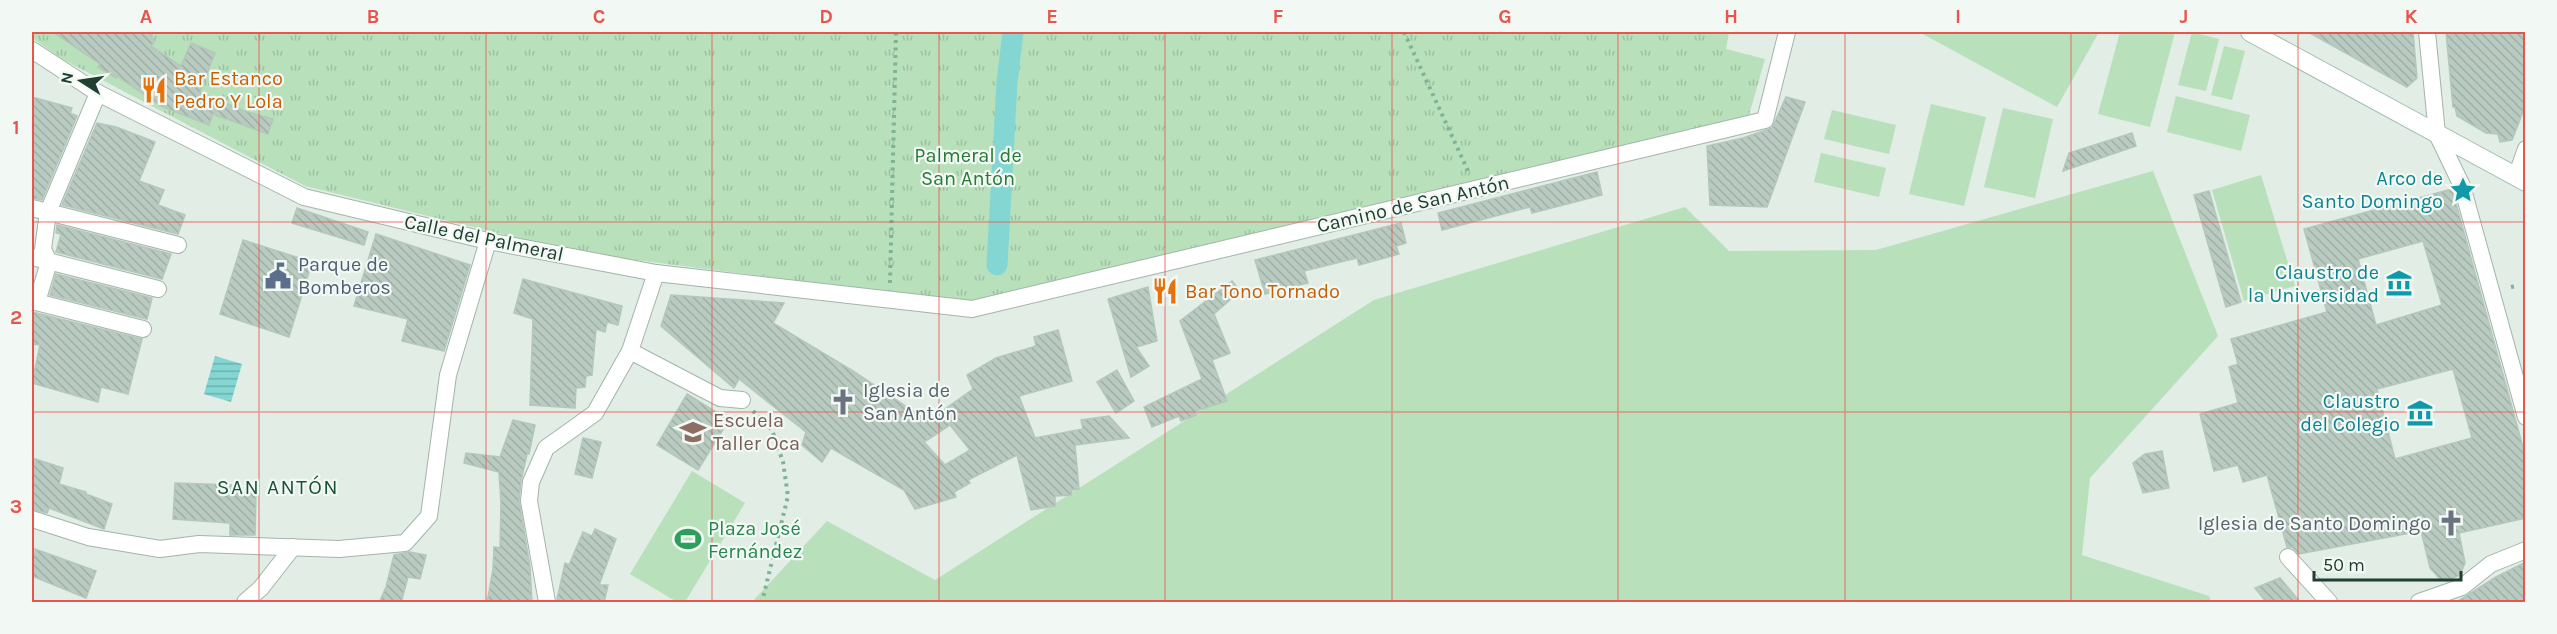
<svg xmlns="http://www.w3.org/2000/svg" width="2557" height="634" viewBox="0 0 2557 634" font-family="Karla,sans-serif">
<style>
.grass{fill:#b8e0bb}
.park{fill:url(#park-tufts)}
.water{fill:url(#water-rules)}
.lines{fill:none;stroke-linecap:round;stroke-linejoin:round}
.canal{stroke:#84d6d3;stroke-width:21}
.building{fill:url(#building-back-hatch);stroke:#b3c7bb;stroke-width:1.5;fill-rule:evenodd}
.street-casing{stroke:#a3b5ab;stroke-width:18}
.secondary-casing{stroke:#a1bdae;stroke-width:20}
.path{stroke:#7fb398;stroke-width:4;stroke-dasharray:3 4.5;stroke-linecap:butt}
.street{stroke:#fff;stroke-width:16}
.secondary{stroke:#fff;stroke-width:18}
.grid{fill:none;stroke:#e7554c;stroke-width:1.5;stroke-opacity:0.55}
.labels{text-anchor:middle;dominant-baseline:central;stroke-width:4.5;stroke-linejoin:round;paint-order:stroke}
.food-label{font-size:20px;fill:#c56008;stroke:#f2f9f4;text-anchor:start}
.park-label{font-size:20px;fill:#277936;stroke:#f2f9f4}
.culture-label{font-size:20px;fill:#0d838f;stroke:#f2f9f4;text-anchor:end}
.street-label{font-size:20px;fill:#203f30;stroke:#f2f9f4}
.service-label{font-size:20px;fill:#4e5e75;stroke:#f2f9f4;text-anchor:start}
.worship-label{font-size:20px;fill:#5b616d;stroke:#f2f9f4;text-anchor:start}
.education-label{font-size:20px;fill:#785e54;stroke:#f2f9f4;text-anchor:start}
.leisure-label{font-size:20px;fill:#27864d;stroke:#f2f9f4;text-anchor:start}
.neighbourhood-label{font-size:21px;letter-spacing:1.5px;fill:#1a533a;stroke:#f2f9f4}
.neatline{fill:none;stroke:#e7554c;stroke-width:2}
.grid-label{font-size:20px;text-anchor:middle;font-weight:bold;fill:#e7554c}
</style>
<defs>
<pattern id="park-tufts" width="24" height="20" patternUnits="userSpaceOnUse" patternTransform="scale(1.5)"><rect width="24" height="20" fill="#b8e0bb"/><path d="M3 7l-1-3M5 7V3M7 7l1-3M15 17l-1-3M17 17v-4M19 17l1-3" fill="none" stroke="#9ec1a1"/></pattern>
<pattern id="water-rules" width="6" height="5" patternUnits="userSpaceOnUse" patternTransform="scale(1.5)"><rect width="6" height="5" fill="#84d6d3"/><path d="M0 2.5h6" fill="none" stroke="#6cafac"/></pattern>
<pattern id="building-back-hatch" width="6" height="6" patternUnits="userSpaceOnUse" patternTransform="scale(1.5)"><rect width="6" height="6" fill="#b9cbc0"/><path d="M-1 5l2 2M0 0l6 6M5-1l2 2" fill="none" stroke="#9fafa5"/></pattern>
</defs>
<rect width="100%" height="100%" fill="#e1ede5"/>
<g class="grass">
<path d="M 1919,32 L 2099,32 L 2057,107 Z"/>
<path d="M 2120,32 L 2175,32 L 2150,127 L 2098,114 Z"/>
<path d="M 2192,32 L 2219,39 L 2206,91 L 2178,85 Z"/>
<path d="M 2224,46 L 2245,51 L 2232,100 L 2211,95 Z"/>
<path d="M 2176,96 L 2250,115 L 2241,151 L 2167,132 Z"/>
<path d="M 1931,104 L 1986,117 L 1964,206 L 1909,194 Z"/>
<path d="M 2003,108 L 2053,119 L 2035,198 L 1984,187 Z"/>
<path d="M 1832,110 L 1896,125 L 1889,154 L 1824,139 Z"/>
<path d="M 1821,153 L 1886,168 L 1879,197 L 1814,182 Z"/>
<path d="M 2153,171 L 2218,336 L 2090,478 L 2082,555 L 2209,596 L 2211,602 L 752,602 L 827,521 L 935,580 L 1374,300 L 1685,207 L 1729,251 L 1876,250 Z"/>
<path d="M 2261,175 L 2295,286 L 2244,301 L 2212,190 Z"/>
<path d="M 692,471 L 745,503 L 685,602 L 677,602 L 630,574 Z"/>
</g>
<path class="park" d="M 32,32 L 1729,32 L 1726,49 L 1765,59 L 1749,115 L 976,303 L 580,253 L 305,186 L 62,59 L 32,38 Z"/>
<path class="water" d="M 215,356 L 242,364 L 231,402 L 204,394 Z"/>
<g class="lines">
<path class="canal" d="M 997,265 L 1007,82 L 1013,32"/>
</g>
<g class="building">
<path d="M 53,32 L 153,32 L 151,37 L 155,41 L 151,46 L 181,66 L 191,43 L 215,53 L 200,92 L 244,111 L 273,119 L 268,134 L 213,114 L 209,125 L 161,106 L 117,76 L 116,78 L 98,67 L 100,64 Z"/>
<path d="M 2308,32 L 2413,32 L 2417,78 L 2407,87 Z"/>
<path d="M 2446,32 L 2526,32 L 2526,104 L 2512,140 L 2500,142 L 2498,134 L 2486,133 L 2457,116 L 2455,107 L 2453,107 Z"/>
<path d="M 32,97 L 72,108 L 70,113 L 77,116 L 42,200 L 32,198 Z"/>
<path d="M 1786,97 L 1805,102 L 1767,207 L 1710,205 L 1707,146 L 1743,138 L 1772,128 Z"/>
<path d="M 97,123 L 116,127 L 155,142 L 139,181 L 164,190 L 158,205 L 185,215 L 178,234 L 62,205 Z"/>
<path d="M 2132,133 L 2136,146 L 2063,171 L 2069,153 Z"/>
<path d="M 1597,172 L 1602,195 L 1532,213 L 1530,207 L 1442,230 L 1438,213 Z"/>
<path d="M 2452,189 L 2526,458 L 2526,518 L 2459,533 L 2465,563 L 2460,575 L 2447,581 L 2440,579 L 2430,568 L 2421,531 L 2299,554 L 2292,547 L 2287,547 L 2267,475 L 2243,482 L 2238,465 L 2214,471 L 2200,414 L 2238,403 L 2229,367 L 2238,364 L 2231,339 L 2327,312 L 2304,229 ZM 2423,241 L 2442,305 L 2376,325 L 2358,259 ZM 2453,369 L 2472,438 L 2395,459 L 2377,389 Z"/>
<path d="M 2209,191 L 2241,302 L 2226,307 L 2194,195 Z"/>
<path d="M 297,208 L 368,232 L 364,245 L 292,223 Z"/>
<path d="M 1401,223 L 1406,243 L 1396,246 L 1399,254 L 1359,265 L 1357,258 L 1304,271 L 1308,283 L 1265,294 L 1255,260 Z"/>
<path d="M 57,225 L 171,254 L 162,279 L 56,252 L 61,234 L 56,233 Z"/>
<path d="M 376,234 L 470,265 L 444,351 L 402,341 L 408,319 L 354,306 Z"/>
<path d="M 243,240 L 312,262 L 289,337 L 220,314 Z"/>
<path d="M 56,274 L 152,298 L 147,319 L 50,295 Z"/>
<path d="M 523,279 L 622,306 L 618,325 L 607,322 L 605,332 L 596,329 L 592,375 L 586,376 L 585,387 L 576,388 L 575,408 L 530,405 L 533,319 L 514,313 Z"/>
<path d="M 1232,281 L 1240,291 L 1214,314 L 1230,353 L 1212,360 L 1227,401 L 1195,411 L 1196,415 L 1181,421 L 1179,416 L 1152,427 L 1144,407 L 1202,379 L 1180,321 Z"/>
<path d="M 1148,287 L 1157,341 L 1136,347 L 1149,366 L 1131,377 L 1108,299 Z"/>
<path d="M 671,295 L 784,303 L 773,323 L 853,371 L 928,421 L 973,389 L 967,375 L 996,358 L 1036,346 L 1034,337 L 1058,330 L 1072,381 L 1019,396 L 1035,438 L 1083,429 L 1081,420 L 1109,416 L 1129,438 L 1075,445 L 1079,489 L 1072,490 L 1071,495 L 1055,496 L 1055,506 L 1031,510 L 1017,455 L 968,480 L 970,483 L 954,492 L 956,497 L 915,509 L 904,490 L 831,448 L 822,462 L 802,445 L 806,432 L 739,379 L 734,388 L 661,326 ZM 950,425 L 970,450 L 945,465 L 924,442 Z"/>
<path d="M 32,312 L 142,339 L 128,394 L 101,387 L 98,402 L 32,383 L 40,345 L 32,344 Z"/>
<path d="M 1117,370 L 1134,401 L 1116,413 L 1097,382 Z"/>
<path d="M 687,394 L 729,420 L 698,470 L 657,445 Z"/>
<path d="M 513,420 L 535,425 L 529,454 L 527,454 L 521,481 L 519,500 L 530,567 L 532,603 L 487,603 L 493,569 L 494,547 L 500,548 L 501,503 L 499,472 L 464,463 L 466,453 L 500,457 Z"/>
<path d="M 583,438 L 601,442 L 592,478 L 575,474 Z"/>
<path d="M 2162,451 L 2169,488 L 2143,493 L 2133,463 L 2145,454 Z"/>
<path d="M 32,458 L 63,468 L 59,484 L 86,492 L 86,494 L 112,504 L 104,529 L 49,508 L 47,513 L 32,509 Z"/>
<path d="M 175,483 L 233,485 L 233,491 L 256,493 L 255,535 L 230,535 L 230,523 L 173,519 Z"/>
<path d="M 595,529 L 616,539 L 599,585 L 608,585 L 604,603 L 566,603 L 557,599 L 565,563 L 569,565 L 583,532 L 592,536 Z"/>
<path d="M 32,548 L 96,571 L 86,598 L 32,576 Z"/>
<path d="M 410,552 L 426,555 L 420,579 L 408,577 L 401,603 L 379,603 L 386,587 L 394,555 Z"/>
<path d="M 2526,562 L 2526,603 L 2455,603 L 2496,577 Z"/>
<path d="M 2280,578 L 2301,603 L 2267,603 L 2255,588 Z"/>
</g>
<g class="lines">
<g class="street-casing">
<g id="street">
<path d="M 2427,32 L 2437,134 L 2462,186 L 2526,417"/>
<path d="M 32,50 L 98,93 L 304,197 L 488,241 L 656,273 L 972,309 L 1765,120 L 1787,32"/>
<path d="M 2516,177 L 2526,149"/>
<path d="M 32,208 L 178,245"/>
<path d="M 32,257 L 158,289"/>
<path d="M 32,301 L 143,329"/>
<path d="M 37,302 L 49,262 L 43,249 L 48,212 L 98,93"/>
<path d="M 630,351 L 720,398 L 742,400"/>
<path d="M 32,519 L 88,537 L 160,549 L 199,544 L 339,549 L 405,543 L 429,516 L 448,375 L 488,241"/>
<path d="M 2288,557 L 2329,602"/>
<path d="M 245,602 L 261,588 L 293,547"/>
<path d="M 547,602 L 529,501 L 531,482 L 546,448 L 595,413 L 630,351 L 656,273"/>
<path d="M 2419,602 L 2462,587 L 2491,564 L 2526,550"/>
</g>
</g>
<g class="secondary-casing">
<path id="secondary" d="M 2250,32 L 2526,182"/>
</g>
<g class="path">
<path d="M 1404,32 L 1469,173"/>
<path d="M 890,283 L 896,32"/>
<path d="M 2511,287 L 2517,286"/>
<path d="M 753,411 L 772,430 L 783,462 L 788,496 L 762,602"/>
</g>
<use href="#street" class="street"/>
<use href="#secondary" class="secondary"/>
</g>
<path class="grid" d="M 259,32 L 259,602M 486,32 L 486,602M 712,32 L 712,602M 939,32 L 939,602M 1165,32 L 1165,602M 1392,32 L 1392,602M 1618,32 L 1618,602M 1845,32 L 1845,602M 2071,32 L 2071,602M 2298,32 L 2298,602M 32,222 L 2526,222M 32,412 L 2526,412"/>
<defs>
<g id="restaurant-bare" transform="scale(2.07)"><path d="M-5-6h1v4h1v-4h1v4h1v-4h1v5L-1.5 .5V6h-2V.5L-5-1ZM5-6V6H3V1.5H1.5Q1.5-4 5-6Z" fill="#e8710a" stroke="#f2f9f4" stroke-width="2.5" paint-order="stroke"/></g>
<g id="sight-bare" transform="scale(2.07)"><path d="M0-6L1.8-2.2L6-1.7L2.9 1.2L3.7 5.4L0 3.3L-3.7 5.4L-2.9 1.2L-6-1.7L-1.8-2.2Z" fill="#0f9aa8" stroke="#f2f9f4" stroke-width="2.5" paint-order="stroke"/></g>
<g id="civic-bare" transform="scale(2.07)"><path d="M-.6-6.5H3V-4.5H.6V-3L4-1V1h2V6H-6V1h2V-1L-.6-3ZM-1.2 2.5V6h2.4V2.5Z" fill="#5c6f8a" stroke="#f2f9f4" stroke-width="2.5" paint-order="stroke"/></g>
<g id="museum-bare" transform="scale(2.07)"><path d="M0-6L6-3V-2H-6V-3ZM-5-1h2V3h-2ZM-1-1h2V3h-2ZM3-1h2V3H3ZM-6 4H6V6H-6Z" fill="#0f9aa8" stroke="#f2f9f4" stroke-width="2.5" paint-order="stroke"/></g>
<g id="church-bare" transform="scale(2.07)"><path d="M-1.2-6h2.4v3.5h3.3v2.4h-3.3V6h-2.4V-.1h-3.3v-2.4h3.3Z" fill="#6b7280" stroke="#f2f9f4" stroke-width="2.5" paint-order="stroke"/></g>
<g id="school-bare" transform="scale(2.07)"><path d="M0-5L7-2L0 1L-7-2ZM-4 1L0 2.5L4 1V4Q0 6-4 4Z" fill="#8d6e63" stroke="#f2f9f4" stroke-width="2.5" paint-order="stroke"/></g>
<g id="stadium-bare" transform="scale(2.07)"><path d="M0-5a6.5 5 0 1 0 0 10a6.5 5 0 1 0 0-10ZM-3.5-1.8h7v3.6h-7Z" fill="#2e9e5b" stroke="#f2f9f4" stroke-width="2.5" paint-order="stroke"/></g>
</defs>
<g fill-rule="evenodd">
<use href="#restaurant-bare" x="154" y="90"/>
<use href="#sight-bare" x="2463" y="190"/>
<use href="#civic-bare" x="278" y="276"/>
<use href="#museum-bare" x="2399" y="283"/>
<use href="#restaurant-bare" x="1165" y="291"/>
<use href="#church-bare" x="843" y="402"/>
<use href="#museum-bare" x="2420" y="413"/>
<use href="#school-bare" x="693" y="432"/>
<use href="#church-bare" x="2451" y="523"/>
<use href="#stadium-bare" x="688" y="539"/>
</g>
<g class="labels">
<g class="food-label">
<text x="174" y="78">Bar Estanco<tspan x="174" dy="23">Pedro Y Lola</tspan></text>
<text x="1185" y="291">Bar Tono Tornado</text>
</g>
<g class="park-label">
<text x="968" y="155">Palmeral de<tspan x="968" dy="23">San Antón</tspan></text>
</g>
<g class="culture-label">
<text x="2443" y="178">Arco de<tspan x="2443" dy="23">Santo Domingo</tspan></text>
<text x="2379" y="272">Claustro de<tspan x="2379" dy="23">la Universidad</tspan></text>
<text x="2400" y="401">Claustro<tspan x="2400" dy="23">del Colegio</tspan></text>
</g>
<g class="street-label">
<text transform="translate(1413 204) rotate(-13)">Camino de San Antón</text>
<text transform="translate(484 238) rotate(12)">Calle del Palmeral</text>
</g>
<g class="service-label">
<text x="298" y="264">Parque de<tspan x="298" dy="23">Bomberos</tspan></text>
</g>
<g class="worship-label">
<text x="863" y="390">Iglesia de<tspan x="863" dy="23">San Antón</tspan></text>
<text x="2431" y="523" text-anchor="end">Iglesia de Santo Domingo</text>
</g>
<g class="education-label">
<text x="713" y="420">Escuela<tspan x="713" dy="23">Taller Oca</tspan></text>
</g>
<g class="leisure-label">
<text x="708" y="528">Plaza José<tspan x="708" dy="23">Fernández</tspan></text>
</g>
<g class="neighbourhood-label">
<text x="278" y="487">SAN ANTÓN</text>
</g>
</g>
<rect width="2557" height="634" fill="none" stroke="#f2f9f4" stroke-width="66"/>
<g transform="translate(81 81) rotate(282)" stroke="#f2f9f4" stroke-width="4.5" paint-order="stroke">
<path d="M0-4.5L10 22L0 15L-10 22Z" fill="#203f30"/>
<text y="-9" font-size="16" font-weight="bold" text-anchor="middle" fill="#203f30">N</text>
</g>
<path d="M2314 571v9h147v-9" fill="none" stroke="#203f30" stroke-width="3"/>
<text x="2323" y="571" font-size="18" fill="#203f30" stroke="#f2f9f4" stroke-width="4.5" paint-order="stroke">50 m</text>
<rect x="33" y="33" width="2491" height="568" class="neatline"/>
<g class="grid-label">
<text x="146" y="23">A</text>
<text x="373" y="23">B</text>
<text x="599" y="23">C</text>
<text x="826" y="23">D</text>
<text x="1052" y="23">E</text>
<text x="1278" y="23">F</text>
<text x="1505" y="23">G</text>
<text x="1731" y="23">H</text>
<text x="1958" y="23">I</text>
<text x="2184" y="23">J</text>
<text x="2411" y="23">K</text>
<text x="16" y="134">1</text>
<text x="16" y="324">2</text>
<text x="16" y="513">3</text>
</g>
</svg>
